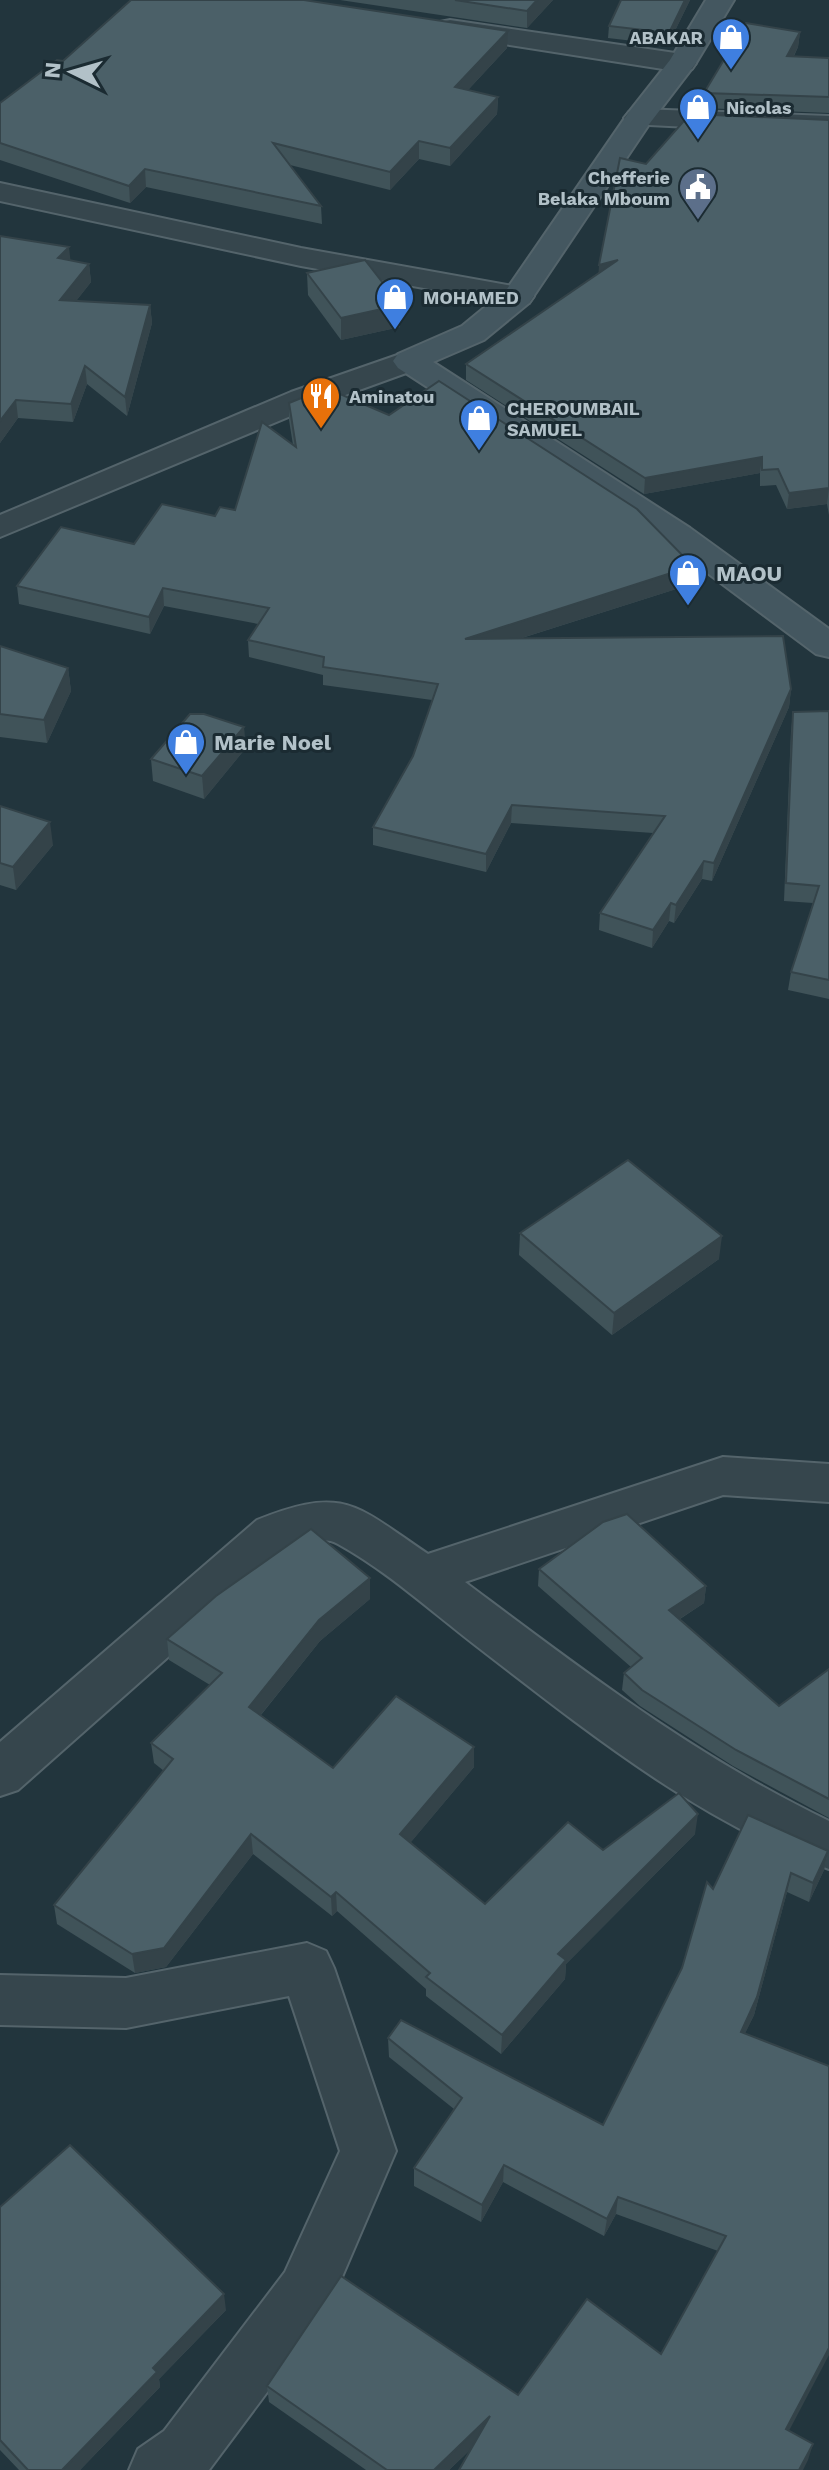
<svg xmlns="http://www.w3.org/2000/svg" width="829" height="2470" viewBox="0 0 829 2470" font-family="'Work Sans',sans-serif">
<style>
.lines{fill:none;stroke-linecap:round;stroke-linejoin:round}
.street-casing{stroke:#54646b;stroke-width:4}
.secondary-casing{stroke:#54646b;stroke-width:4}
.street{fill:#36464d;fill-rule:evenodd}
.secondary{fill:#445760;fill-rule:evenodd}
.wall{fill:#405359}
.shaded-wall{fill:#344349}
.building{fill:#4b6068;stroke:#344349;stroke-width:2}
.labels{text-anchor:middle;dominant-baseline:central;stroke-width:6;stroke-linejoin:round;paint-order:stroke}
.far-poi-label{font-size:18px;font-weight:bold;fill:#b2c1c8;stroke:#1b2b32;text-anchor:start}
.poi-label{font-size:22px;font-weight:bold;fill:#b2c1c8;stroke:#1b2b32;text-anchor:start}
</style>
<rect width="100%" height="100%" fill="#22353d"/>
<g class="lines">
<g class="street-casing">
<g id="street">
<path d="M 450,20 L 682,54 L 692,57 L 696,63 L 692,69 L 682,72 L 440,34 L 436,28 L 440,22 Z"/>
<path d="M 639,109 L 829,116 L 829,134 L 629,124 L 624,118 L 629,112 Z"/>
<path d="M 0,183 L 301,248 L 518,287 L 529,289 L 534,296 L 529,303 L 518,305 L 301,266 L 0,201 Z"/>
<path d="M 409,351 L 420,354 L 425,361 L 420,368 L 315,406 L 0,537 L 0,515 L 291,392 Z"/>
<path d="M 723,1457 L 829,1464 L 829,1502 L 723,1495 L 465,1582 C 584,1671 694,1756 829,1821 L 829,1869 C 698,1821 585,1730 475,1645 C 431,1611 387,1571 338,1544 C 324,1536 304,1543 291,1548 L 18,1790 L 0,1796 L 0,1742 L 257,1520 C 345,1485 355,1505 428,1554 Z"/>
<path d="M 307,1943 L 326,1951 L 334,1968 L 396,2151 L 327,2312 L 209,2470 L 129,2470 L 138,2449 L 164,2431 L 285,2272 L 340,2151 L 289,1996 L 126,2028 L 0,2025 L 0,1975 L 126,1978 Z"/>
</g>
</g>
<g class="secondary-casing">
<path id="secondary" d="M 706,0 L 734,0 L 696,63 L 650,123 L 529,303 L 484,340 L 433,362 L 690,528 L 829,629 L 829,657 L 816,654 L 666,542 L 398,368 L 393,361 L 398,354 L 462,326 L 507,289 L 629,112 L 670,60 Z"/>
</g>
<use href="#street" class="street"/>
<use href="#secondary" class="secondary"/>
</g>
<g class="wall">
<path d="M 340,0 L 553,0 L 527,28 Z"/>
<path d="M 621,0 L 690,0 L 668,45 L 608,38 L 609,26 Z"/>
<path d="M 800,32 L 798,47 L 794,56 L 829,58 L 829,113 L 702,108 L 704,93 Z"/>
<path d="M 507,48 L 468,90 L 498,97 L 497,114 L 450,166 L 419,159 L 390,190 L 290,165 L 321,206 L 322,224 L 146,187 L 130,203 L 0,160 L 0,103 L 63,61 Z"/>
<path d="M 829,120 L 829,515 L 827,504 L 787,509 L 776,485 L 760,486 L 760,473 L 644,494 L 466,380 L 466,364 L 598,274 L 646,164 Z"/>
<path d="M 0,236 L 70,260 L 89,264 L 91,282 L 76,301 L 150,305 L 152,323 L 127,416 L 87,384 L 73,422 L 18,418 L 0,443 Z"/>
<path d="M 307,273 L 400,327 L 341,340 L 308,295 Z"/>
<path d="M 289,403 L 692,584 L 522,638 L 791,689 L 789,707 L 712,881 L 702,879 L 674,923 L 669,921 L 652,948 L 599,930 L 600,913 L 653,833 L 511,823 L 486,872 L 373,845 L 373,827 L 413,756 L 432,700 L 323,685 L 323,675 L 249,657 L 248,640 L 258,624 L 164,606 L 150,634 L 19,604 L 17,586 L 215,516 L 235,510 L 293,445 L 289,420 Z"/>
<path d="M 0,646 L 68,668 L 71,691 L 47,743 L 0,737 Z"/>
<path d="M 829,711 L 829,999 L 788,990 L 791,972 L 813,903 L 784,901 L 791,731 L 793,712 Z"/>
<path d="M 244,727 L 245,749 L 204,799 L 153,781 L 151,759 Z"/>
<path d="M 0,806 L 53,845 L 16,890 L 0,885 Z"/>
<path d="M 520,1233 L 719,1259 L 612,1335 L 519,1255 Z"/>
<path d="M 539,1569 L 706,1586 L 704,1603 L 680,1619 L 779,1706 L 829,1669 L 829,1818 L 733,1766 L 640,1706 L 622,1690 L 624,1673 L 631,1667 L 538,1586 Z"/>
<path d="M 370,1599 L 320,1641 L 261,1715 L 333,1768 L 474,1747 L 474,1767 L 410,1843 L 485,1904 L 603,1850 L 695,1834 L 566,1964 L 565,1979 L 501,2054 L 426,1996 L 426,1989 L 337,1911 L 332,1916 L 253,1854 L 166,1967 L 135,1973 L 57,1924 L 54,1905 L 164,1771 L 154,1763 L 151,1743 L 210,1685 L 169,1660 L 167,1639 Z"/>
<path d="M 828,1851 L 824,1870 L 809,1902 L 787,1892 L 754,2015 L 745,2033 L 789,2430 L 808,2460 L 471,2449 L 449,2470 L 366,2470 L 269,2402 L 267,2386 L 518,2395 L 661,2354 L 718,2251 L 616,2214 L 604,2236 L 503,2182 L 481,2222 L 414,2186 L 414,2168 L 454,2109 L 389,2057 L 388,2038 L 603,2125 L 682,1968 L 713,1889 Z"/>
<path d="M 0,2207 L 226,2310 L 159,2379 L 160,2387 L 80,2470 L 19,2470 L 0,2450 Z"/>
</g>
<g class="shaded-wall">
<path d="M 537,0 L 553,0 L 527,28 L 527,11 Z"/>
<path d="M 685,0 L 690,0 L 668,45 L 669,33 Z"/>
<path d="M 508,31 L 507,48 L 455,104 L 455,87 Z"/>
<path d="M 800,32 L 798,47 L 786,71 L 787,56 Z"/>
<path d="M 498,97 L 497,114 L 450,166 L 450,148 Z"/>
<path d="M 419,141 L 419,159 L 390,190 L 390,172 Z"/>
<path d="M 145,169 L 146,187 L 130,203 L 129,186 Z"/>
<path d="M 69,247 L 71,265 L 58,258 Z"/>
<path d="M 618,260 L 598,281 L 599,265 Z"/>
<path d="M 89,264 L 91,282 L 62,319 L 60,300 Z"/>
<path d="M 150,305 L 152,323 L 127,416 L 125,397 Z"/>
<path d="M 400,305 L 400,327 L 341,340 L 341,318 Z"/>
<path d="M 85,366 L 87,384 L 73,422 L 71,404 Z"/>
<path d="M 16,400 L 18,418 L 0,443 L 0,421 Z"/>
<path d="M 762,457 L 760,473 L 644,494 L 645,478 Z"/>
<path d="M 829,488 L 827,504 L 787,509 L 789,493 Z"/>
<path d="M 693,566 L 692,584 L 465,656 L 465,639 Z"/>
<path d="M 163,588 L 164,606 L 150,634 L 149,617 Z"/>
<path d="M 68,668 L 71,691 L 47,743 L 44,720 Z"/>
<path d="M 791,689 L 789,707 L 712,881 L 714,863 Z"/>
<path d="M 244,727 L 245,749 L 204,799 L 202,776 Z"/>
<path d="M 512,805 L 511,823 L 486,872 L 486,854 Z"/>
<path d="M 50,822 L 53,845 L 16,890 L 13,867 Z"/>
<path d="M 704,861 L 702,879 L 674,923 L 676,905 Z"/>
<path d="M 671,903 L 669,921 L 652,948 L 653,930 Z"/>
<path d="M 722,1236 L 719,1259 L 612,1335 L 614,1313 Z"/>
<path d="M 370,1578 L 370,1599 L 320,1641 L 251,1727 L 249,1707 L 319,1620 Z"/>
<path d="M 706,1586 L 704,1603 L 667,1627 L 669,1610 Z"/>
<path d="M 474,1747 L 474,1767 L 401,1854 L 400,1834 Z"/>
<path d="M 698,1814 L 695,1834 L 566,1964 L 565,1979 L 501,2054 L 502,2035 L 558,1954 Z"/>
<path d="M 251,1834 L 253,1854 L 166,1967 L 135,1973 L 132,1954 Z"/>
<path d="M 828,1851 L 824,1870 L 809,1902 L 813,1883 Z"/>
<path d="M 791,1873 L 787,1892 L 754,2015 L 737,2050 L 741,2032 Z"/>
<path d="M 336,1892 L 337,1911 L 332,1916 L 331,1897 Z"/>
<path d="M 504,2165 L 503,2182 L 481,2222 L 482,2205 Z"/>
<path d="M 618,2197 L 616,2214 L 604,2236 L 607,2219 Z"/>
<path d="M 224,2294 L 226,2310 L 159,2379 L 160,2387 L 80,2470 L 62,2470 L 153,2368 Z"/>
<path d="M 829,2348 L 829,2355 L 782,2444 L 786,2429 Z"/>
<path d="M 490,2416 L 489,2432 L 449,2470 L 434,2470 Z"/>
<path d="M 813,2444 L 808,2460 L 803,2470 L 799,2470 Z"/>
</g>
<g class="building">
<path d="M 131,0 L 304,0 L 508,31 L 455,87 L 498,97 L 450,148 L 419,141 L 390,172 L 273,143 L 321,206 L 145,169 L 129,186 L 0,143 L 0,103 L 57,60 L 63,61 Z"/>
<path d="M 455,0 L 537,0 L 527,11 Z"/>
<path d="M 621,0 L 685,0 L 669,33 L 609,26 Z"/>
<path d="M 746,23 L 800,32 L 787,56 L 829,58 L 829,97 L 704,93 Z"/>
<path d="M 690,114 L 829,120 L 829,488 L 789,493 L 778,469 L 762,470 L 762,457 L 645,478 L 466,364 L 618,260 L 599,265 L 620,158 L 646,164 Z"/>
<path d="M 0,236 L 69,247 L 58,258 L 89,264 L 60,300 L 150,305 L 125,397 L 85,366 L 71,404 L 16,400 L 0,421 Z"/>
<path d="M 365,260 L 400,305 L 341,318 L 307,273 Z"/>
<path d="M 439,381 L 637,509 L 693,566 L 465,639 L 783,636 L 791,689 L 714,863 L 704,861 L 676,905 L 671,903 L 653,930 L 600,913 L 665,816 L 512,805 L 486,854 L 373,827 L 413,756 L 438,684 L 323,667 L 324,657 L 248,640 L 269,608 L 163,588 L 149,617 L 17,586 L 61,527 L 134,544 L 162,504 L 215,516 L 220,507 L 235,510 L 262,422 L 296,447 L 289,403 L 326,388 L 389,415 Z"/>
<path d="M 0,646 L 68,668 L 44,720 L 0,714 Z"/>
<path d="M 829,711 L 829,980 L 791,972 L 819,886 L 786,883 L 793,712 Z"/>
<path d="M 190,714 L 204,714 L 244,727 L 202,776 L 151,759 Z"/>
<path d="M 0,806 L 50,822 L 13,867 L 0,863 Z"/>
<path d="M 628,1160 L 722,1236 L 614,1313 L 520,1233 Z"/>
<path d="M 627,1514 L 706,1586 L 669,1610 L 779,1706 L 829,1669 L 829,1799 L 736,1750 L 642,1690 L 624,1673 L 642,1658 L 539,1569 L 603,1522 Z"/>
<path d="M 311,1529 L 370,1578 L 319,1620 L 249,1707 L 333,1768 L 396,1696 L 474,1747 L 400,1834 L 485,1904 L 568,1822 L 603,1850 L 679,1793 L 698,1814 L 558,1954 L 566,1960 L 502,2035 L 426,1977 L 430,1973 L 336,1892 L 331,1897 L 251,1834 L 164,1948 L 132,1954 L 54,1905 L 173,1759 L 151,1743 L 222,1673 L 167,1639 L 216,1596 Z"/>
<path d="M 748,1815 L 828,1851 L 813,1883 L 791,1873 L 757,1997 L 741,2032 L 829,2066 L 829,2348 L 786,2429 L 813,2444 L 799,2470 L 459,2470 L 490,2416 L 434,2470 L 387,2470 L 267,2386 L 341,2276 L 518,2395 L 587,2299 L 661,2354 L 726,2236 L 618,2197 L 607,2219 L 504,2165 L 482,2205 L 414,2168 L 462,2098 L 388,2038 L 401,2020 L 603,2125 L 682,1968 L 707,1882 L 713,1889 Z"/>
<path d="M 70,2145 L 224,2294 L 153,2368 L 157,2372 L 62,2470 L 28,2470 L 0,2440 L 0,2207 Z"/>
</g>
<defs>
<g id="shop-pin" transform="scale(2)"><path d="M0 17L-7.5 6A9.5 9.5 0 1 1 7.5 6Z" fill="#3f7fe0" stroke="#1b2b32"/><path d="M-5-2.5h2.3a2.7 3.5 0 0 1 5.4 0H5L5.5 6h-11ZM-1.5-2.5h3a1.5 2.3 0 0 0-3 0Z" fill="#fff"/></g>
<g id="civic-pin" transform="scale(2)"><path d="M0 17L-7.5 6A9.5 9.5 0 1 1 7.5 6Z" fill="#5c6f8a" stroke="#1b2b32"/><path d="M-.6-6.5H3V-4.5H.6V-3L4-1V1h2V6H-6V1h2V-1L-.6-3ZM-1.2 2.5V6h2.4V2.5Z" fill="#fff"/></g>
<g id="restaurant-pin" transform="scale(2)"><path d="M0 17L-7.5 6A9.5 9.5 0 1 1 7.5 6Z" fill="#e8710a" stroke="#1b2b32"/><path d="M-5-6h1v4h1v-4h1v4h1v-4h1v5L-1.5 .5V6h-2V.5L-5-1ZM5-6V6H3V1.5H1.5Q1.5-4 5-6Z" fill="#fff"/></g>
</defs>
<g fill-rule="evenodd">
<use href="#shop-pin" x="731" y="37"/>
<use href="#shop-pin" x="698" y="107"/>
<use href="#civic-pin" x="698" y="187"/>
<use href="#shop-pin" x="395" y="297"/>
<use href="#restaurant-pin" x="321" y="396"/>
<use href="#shop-pin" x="479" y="418"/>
<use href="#shop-pin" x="688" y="573"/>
<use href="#shop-pin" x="186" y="742"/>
</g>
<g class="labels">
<g class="far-poi-label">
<text x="703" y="37" text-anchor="end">ABAKAR</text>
<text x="726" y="107">Nicolas</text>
<text x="670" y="177" text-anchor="end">Chefferie<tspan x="670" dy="21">Belaka Mboum</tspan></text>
<text x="423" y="297">MOHAMED</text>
<text x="349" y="396">Aminatou</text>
<text x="507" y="408">CHEROUMBAIL<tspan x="507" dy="21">SAMUEL</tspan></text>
</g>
<g class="poi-label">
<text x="716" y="573">MAOU</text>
<text x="214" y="742">Marie Noel</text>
</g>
</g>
<g transform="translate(72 72) rotate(275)" stroke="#1b2b32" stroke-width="6" paint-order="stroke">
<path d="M0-6L14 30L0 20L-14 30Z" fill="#b2c1c8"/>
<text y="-12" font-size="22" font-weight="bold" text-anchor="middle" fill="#b2c1c8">N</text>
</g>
</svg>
